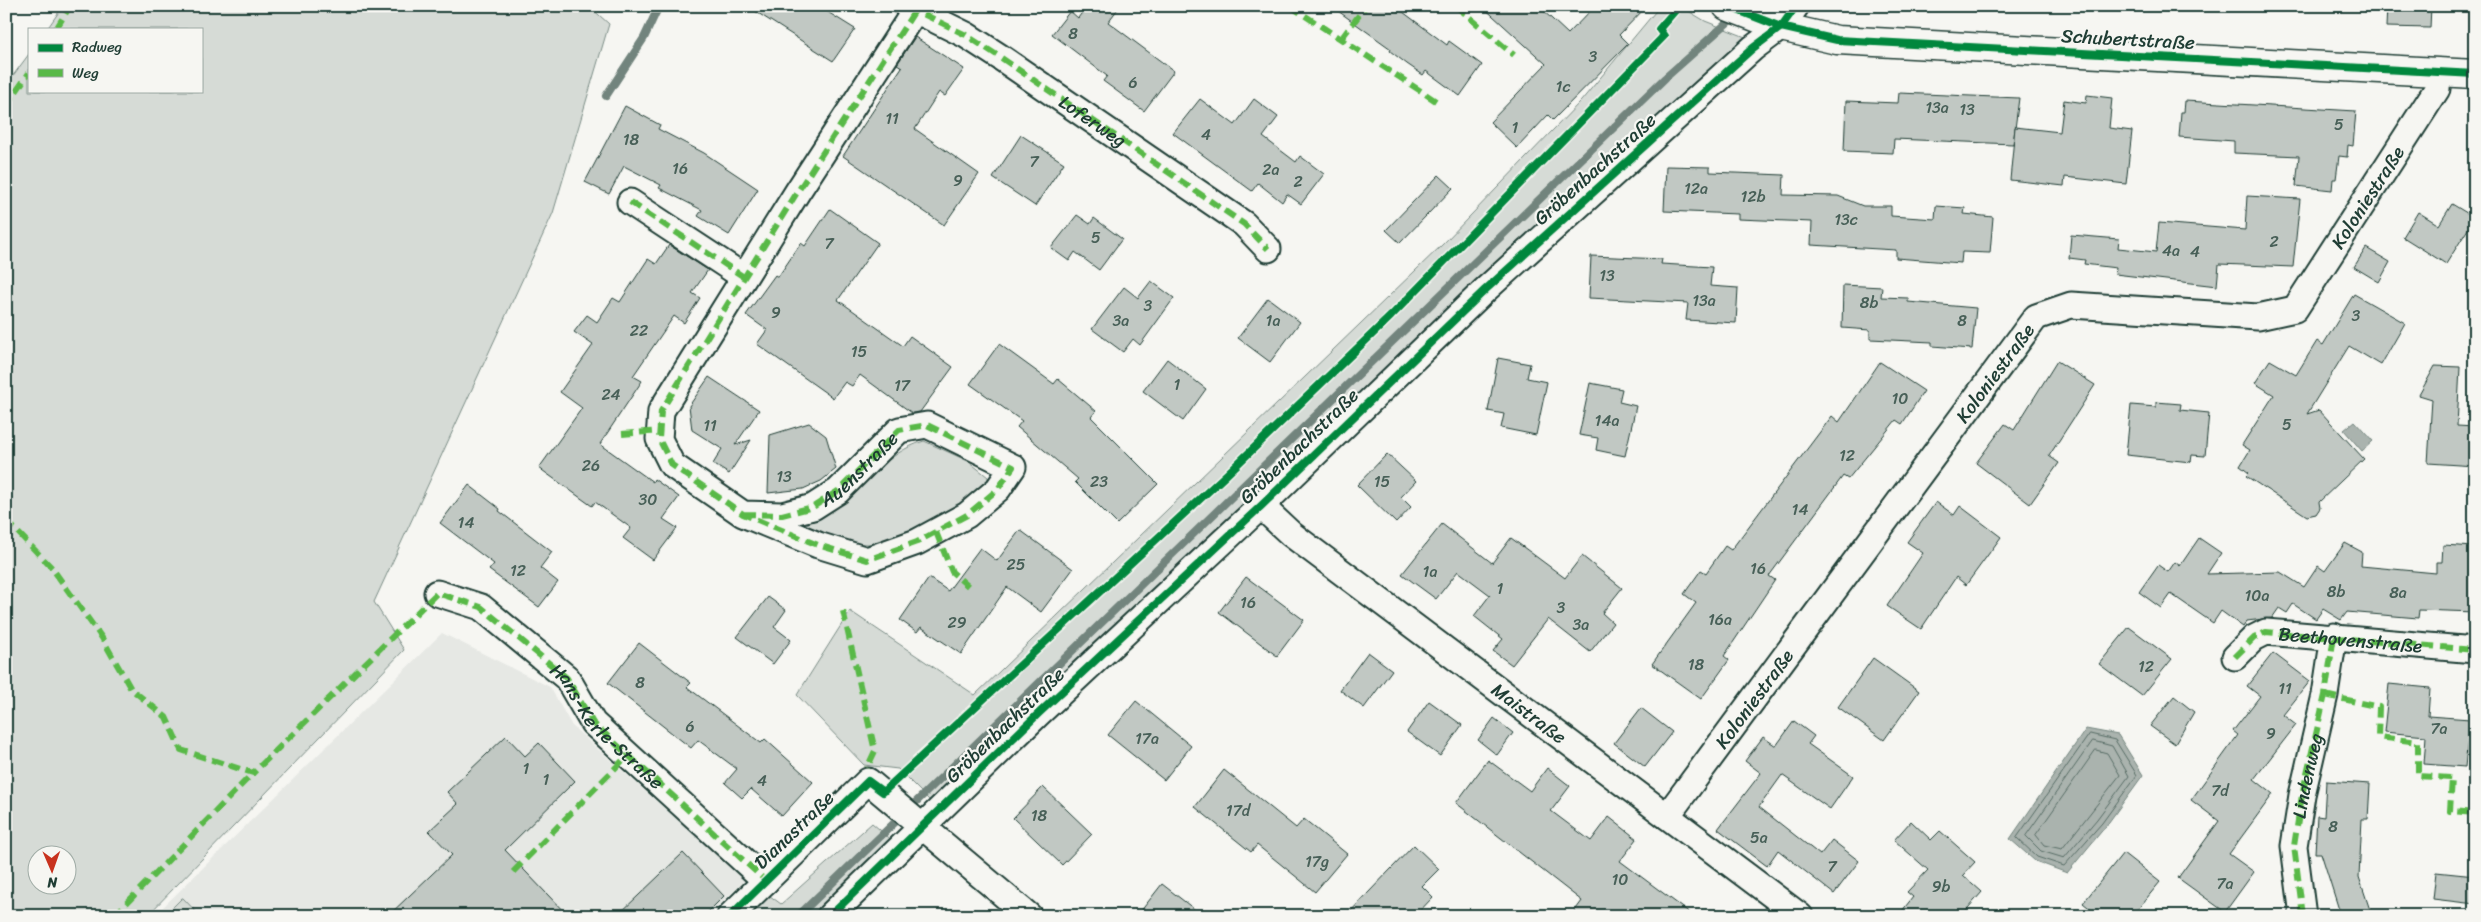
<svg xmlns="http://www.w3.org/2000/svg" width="2481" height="922" viewBox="0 0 2481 922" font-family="Sriracha,sans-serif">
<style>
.built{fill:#e6e8e4}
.green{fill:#d6dbd6;stroke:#7a8c85;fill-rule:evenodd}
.water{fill:#aab3ae;stroke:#72847d}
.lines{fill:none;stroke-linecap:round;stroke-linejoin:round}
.shore{stroke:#576c65;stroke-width:1}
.stream{stroke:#72847d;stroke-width:8}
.building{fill:#c1c8c3;stroke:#1f3d34}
.street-casing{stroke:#1f3d34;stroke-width:29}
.secondary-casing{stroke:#1f3d34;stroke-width:31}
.street{stroke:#f6f6f2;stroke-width:25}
.secondary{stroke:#f6f6f2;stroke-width:28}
.quiet{stroke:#58b947;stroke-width:6;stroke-dasharray:12 6;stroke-linecap:butt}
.cycleway-casing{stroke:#f6f6f2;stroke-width:11}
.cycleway{stroke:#00873e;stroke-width:8}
.labels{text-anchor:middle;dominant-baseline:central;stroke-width:4.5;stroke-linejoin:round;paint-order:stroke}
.number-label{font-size:16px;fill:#486058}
.street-label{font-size:19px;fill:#1f3d34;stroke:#f6f6f2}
</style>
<rect width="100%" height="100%" fill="#f6f6f2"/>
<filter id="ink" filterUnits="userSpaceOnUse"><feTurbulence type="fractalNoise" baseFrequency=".02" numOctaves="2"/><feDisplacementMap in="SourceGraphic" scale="10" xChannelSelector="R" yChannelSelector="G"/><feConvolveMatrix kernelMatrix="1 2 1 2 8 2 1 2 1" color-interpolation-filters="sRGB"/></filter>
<g filter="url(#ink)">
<path class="built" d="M 442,633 L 550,687 L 572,726 L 745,880 L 708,916 L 154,916 Z"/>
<g class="green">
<path d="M 63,6 L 589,6 L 609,24 L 553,213 L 374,602 L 404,650 L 147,916 L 6,916 L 6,85 L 29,54 L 29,91 L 201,91 L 201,29 L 47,29 ZM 68,854 L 68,884 L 38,884 L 38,854 Z"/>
<path d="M 1660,6 L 1680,6 L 1705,21 L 1748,38 L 932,803 L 898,769 L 864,765 L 797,695 L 850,611 L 975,695 L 1443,244 L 1581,101 Z"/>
<path d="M 924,441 L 968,461 L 988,477 L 988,492 L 901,540 L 869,544 L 839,543 L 814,538 L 805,525 C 816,519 829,513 839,506 C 869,483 885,453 924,441 Z"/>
<path d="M 872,823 L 894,842 L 817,916 L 743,916 L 766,893 L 781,904 Z"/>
<path d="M 183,898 L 200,916 L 164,916 L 182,898 Z"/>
</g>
<g class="water">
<path d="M 2355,421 L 2373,441 L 2362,451 L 2344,430 Z"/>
<path d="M 2086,729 L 2118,735 L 2143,775 L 2106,826 L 2067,873 L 2035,861 L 2010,839 Z"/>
</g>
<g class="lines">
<g class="shore">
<path d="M 2090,734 L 2115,740 L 2137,775 L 2102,823 L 2064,866 L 2037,857 L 2017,838 Z"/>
<path d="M 2093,741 L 2112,746 L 2129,776 L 2097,819 L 2064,858 L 2041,851 L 2026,836 Z"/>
<path d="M 2096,750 L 2107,753 L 2120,775 L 2062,849 L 2044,845 L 2036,835 Z"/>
</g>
<g class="stream">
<path d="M 606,96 L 644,38 L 659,6"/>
<path d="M 798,916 L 1665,78 L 1735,16"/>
</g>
</g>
<g class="building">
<path d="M 747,6 L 818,6 L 855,29 L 833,61 Z"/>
<path d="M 1087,6 L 1120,6 L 1108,22 L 1174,71 L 1144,111 L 1103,81 L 1107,76 L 1052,34 L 1070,11 L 1078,18 Z"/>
<path d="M 1331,6 L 1395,6 L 1447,45 L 1449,41 L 1482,65 L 1460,96 L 1426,71 L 1423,75 L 1407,64 L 1390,51 L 1391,49 Z"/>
<path d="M 1482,6 L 1538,6 L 1568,34 L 1595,6 L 1647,6 L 1619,35 L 1628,44 L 1553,120 L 1548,115 L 1517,148 L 1490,122 L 1546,64 Z"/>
<path d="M 2387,6 L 2431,6 L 2430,28 L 2386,27 Z"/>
<path d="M 915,37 L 964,69 L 945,96 L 939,92 L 915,129 L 979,174 L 944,225 L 843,156 L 902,67 L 897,64 Z"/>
<path d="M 1899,93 L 2019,98 L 2013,144 L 1894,139 L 1893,153 L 1844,151 L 1846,101 L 1898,103 Z"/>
<path d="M 2087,95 L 2112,98 L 2109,128 L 2132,131 L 2126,184 L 2065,177 L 2064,186 L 2010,180 L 2015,127 L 2060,132 L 2064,100 L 2086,103 Z"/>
<path d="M 1200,99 L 1235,125 L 1254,99 L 1278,117 L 1263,137 L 1296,162 L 1300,156 L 1324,174 L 1301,204 L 1287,194 L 1282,202 L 1258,183 L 1252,191 L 1173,133 Z"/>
<path d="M 2185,101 L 2356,111 L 2353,146 L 2348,145 L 2347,157 L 2339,156 L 2336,179 L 2333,179 L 2332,190 L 2296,186 L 2299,156 L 2234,153 L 2234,141 L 2179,137 L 2181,112 L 2184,112 Z"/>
<path d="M 625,106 L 660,125 L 658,129 L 704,153 L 758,189 L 729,235 L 698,216 L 702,210 L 659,188 L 661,185 L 624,166 L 609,194 L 585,182 Z"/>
<path d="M 1021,135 L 1064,163 L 1035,206 L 993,178 Z"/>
<path d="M 1666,166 L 1710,167 L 1710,172 L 1784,175 L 1783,195 L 1838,196 L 1863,206 L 1891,206 L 1891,216 L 1935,219 L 1936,206 L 1965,208 L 1964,214 L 1993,217 L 1990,253 L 1962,252 L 1961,263 L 1896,258 L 1896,250 L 1811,245 L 1812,222 L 1738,219 L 1738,214 L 1664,211 Z"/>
<path d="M 1439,175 L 1453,188 L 1400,243 L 1386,230 Z"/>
<path d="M 2247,196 L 2300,199 L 2293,267 L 2219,264 L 2217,286 L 2115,274 L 2116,268 L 2084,264 L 2085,260 L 2069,258 L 2071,235 L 2119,239 L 2118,248 L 2156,252 L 2159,223 L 2245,230 Z"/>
<path d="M 2452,204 L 2475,218 L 2446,264 L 2403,237 L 2418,212 L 2439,225 Z"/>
<path d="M 830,209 L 878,243 L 838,300 L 903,346 L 910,336 L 953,367 L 920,412 L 912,413 L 860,375 L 852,386 L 845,382 L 833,398 L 757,344 L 767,330 L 746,315 L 775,275 L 778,277 L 801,243 L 805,246 Z"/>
<path d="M 1077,215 L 1090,224 L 1094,218 L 1122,239 L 1099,270 L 1075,252 L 1069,261 L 1051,248 Z"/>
<path d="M 669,245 L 708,270 L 692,293 L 700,298 L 684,323 L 674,316 L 633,376 L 642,381 L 600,444 L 653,482 L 654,479 L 679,497 L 663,519 L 677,528 L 653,560 L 623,538 L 631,528 L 595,502 L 592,506 L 539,468 L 582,408 L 560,392 L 593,345 L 574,332 L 587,315 L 597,322 L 613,298 L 620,302 L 648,259 L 656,264 Z"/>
<path d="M 2366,248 L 2390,262 L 2379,282 L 2354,267 Z"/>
<path d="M 1591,256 L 1662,259 L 1661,264 L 1712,267 L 1710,286 L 1738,288 L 1736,323 L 1686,320 L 1688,303 L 1589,298 Z"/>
<path d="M 1151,281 L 1174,298 L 1140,345 L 1133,339 L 1123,352 L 1092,329 L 1124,287 L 1138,298 Z"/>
<path d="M 1843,285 L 1882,287 L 1881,297 L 1908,298 L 1908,302 L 1976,308 L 1972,349 L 1932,346 L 1932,342 L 1870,339 L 1870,330 L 1842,328 Z"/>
<path d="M 2354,294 L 2405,323 L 2381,365 L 2349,346 L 2307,414 L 2319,410 L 2364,459 L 2319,502 L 2320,508 L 2316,514 L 2307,516 L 2246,476 L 2249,473 L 2240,466 L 2250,450 L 2242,445 L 2274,395 L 2255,383 L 2270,360 L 2296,375 L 2317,341 L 2323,345 Z"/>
<path d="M 1268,298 L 1300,322 L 1270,362 L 1238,338 Z"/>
<path d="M 999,344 L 1054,384 L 1058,379 L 1096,411 L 1091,417 L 1158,484 L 1117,524 L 1075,482 L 1078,479 L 1017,427 L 1022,421 L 970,384 Z"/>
<path d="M 1498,358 L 1530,364 L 1527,378 L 1547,382 L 1536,435 L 1501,428 L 1504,414 L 1488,411 Z"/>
<path d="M 1167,359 L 1206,389 L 1183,421 L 1143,391 Z"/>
<path d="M 2057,361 L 2095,385 L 2049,456 L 2059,463 L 2030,504 L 1976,463 L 2005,424 L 2014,430 Z"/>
<path d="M 1880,362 L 1924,391 L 1902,424 L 1896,420 L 1848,479 L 1843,476 L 1769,576 L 1775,580 L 1724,656 L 1729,660 L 1701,699 L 1652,664 L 1696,603 L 1684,594 L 1701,570 L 1706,573 L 1725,546 L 1731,550 L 1832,416 L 1839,422 Z"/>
<path d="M 2435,366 L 2460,367 L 2457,426 L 2475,427 L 2475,466 L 2428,463 L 2432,399 L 2419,395 Z"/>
<path d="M 709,377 L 759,410 L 735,445 L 751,440 L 729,474 L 713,464 L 722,449 L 692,430 L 689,406 Z"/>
<path d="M 1590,383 L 1622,389 L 1619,402 L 1636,406 L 1625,456 L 1596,450 L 1598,438 L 1579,435 Z"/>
<path d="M 2156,402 L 2181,404 L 2180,410 L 2209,413 L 2205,456 L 2192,455 L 2191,462 L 2126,455 L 2131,405 L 2156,407 Z"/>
<path d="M 809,423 L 826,436 L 836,469 L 821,481 L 803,489 L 768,493 L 770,435 Z"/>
<path d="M 1387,454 L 1416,481 L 1401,497 L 1411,507 L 1396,523 L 1357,485 Z"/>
<path d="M 469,485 L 500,509 L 499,511 L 552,552 L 540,568 L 558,582 L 539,607 L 489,570 L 494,564 L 440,523 Z"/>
<path d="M 1936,502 L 1954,515 L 1960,506 L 2001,537 L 1966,585 L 1956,577 L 1921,629 L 1887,606 L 1923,553 L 1907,542 Z"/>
<path d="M 1442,524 L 1492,563 L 1511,538 L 1565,578 L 1582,556 L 1622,588 L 1602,613 L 1613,623 L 1590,652 L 1548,619 L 1512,665 L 1493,651 L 1503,639 L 1474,616 L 1490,595 L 1458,571 L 1436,599 L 1402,574 Z"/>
<path d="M 1020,530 L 1073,569 L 1041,612 L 1007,587 L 961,654 L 921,627 L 917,632 L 900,620 L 929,578 L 948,591 L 980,548 L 997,561 Z"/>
<path d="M 2199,538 L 2221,553 L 2207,574 L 2280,572 L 2304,587 L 2318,566 L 2325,571 L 2345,543 L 2362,552 L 2361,566 L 2436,573 L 2436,562 L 2442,562 L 2443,545 L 2475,547 L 2475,612 L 2419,610 L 2418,618 L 2347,612 L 2341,620 L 2323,609 L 2316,619 L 2293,604 L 2287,613 L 2279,608 L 2272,618 L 2247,621 L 2243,627 L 2221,611 L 2213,623 L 2171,594 L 2161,608 L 2139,592 L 2158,565 L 2168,572 L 2175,562 L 2180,566 Z"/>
<path d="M 1246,577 L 1304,620 L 1277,656 L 1219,612 Z"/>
<path d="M 768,597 L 786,610 L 774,627 L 791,640 L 773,664 L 737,637 Z"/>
<path d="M 2129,627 L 2172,659 L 2142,696 L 2099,664 Z"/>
<path d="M 639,643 L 691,683 L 687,687 L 761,743 L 765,739 L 813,782 L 782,816 L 751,789 L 742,798 L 725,783 L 737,769 L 698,740 L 691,748 L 608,683 Z"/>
<path d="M 1368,652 L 1392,670 L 1364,708 L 1340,690 Z"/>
<path d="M 2273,653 L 2310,681 L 2283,715 L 2296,725 L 2254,779 L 2273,794 L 2229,854 L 2254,872 L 2225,912 L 2178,878 L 2219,821 L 2191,800 L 2238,735 L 2233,731 L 2260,696 L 2247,686 Z"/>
<path d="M 1873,658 L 1919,691 L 1884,740 L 1838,707 Z"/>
<path d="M 2389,684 L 2430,688 L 2428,716 L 2470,719 L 2465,767 L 2424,764 L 2426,736 L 2384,732 Z"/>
<path d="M 2174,696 L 2194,712 L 2175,744 L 2150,726 Z"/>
<path d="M 1136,701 L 1191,746 L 1164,780 L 1108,735 Z"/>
<path d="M 1429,701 L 1462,725 L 1440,756 L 1407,732 Z"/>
<path d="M 1641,708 L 1672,732 L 1645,767 L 1614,743 Z"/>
<path d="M 1494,718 L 1513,733 L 1497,755 L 1478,740 Z"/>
<path d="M 1794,721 L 1814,736 L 1808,744 L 1853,776 L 1830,809 L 1782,775 L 1759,807 L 1820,855 L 1832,840 L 1859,861 L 1834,894 L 1778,850 L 1767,866 L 1718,829 L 1761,773 L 1745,761 L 1763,737 L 1776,746 Z"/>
<path d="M 506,736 L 525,756 L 539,743 L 575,781 L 505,850 L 568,916 L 388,916 L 452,855 L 429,831 L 458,804 L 447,792 Z"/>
<path d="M 1488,760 L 1530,791 L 1547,768 L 1570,786 L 1551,811 L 1591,841 L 1609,817 L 1637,839 L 1620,861 L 1694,916 L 1571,916 L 1582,901 L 1456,803 Z"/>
<path d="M 1224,770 L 1296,828 L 1304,819 L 1347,854 L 1315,892 L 1257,845 L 1251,852 L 1195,807 Z"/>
<path d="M 2326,781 L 2370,784 L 2368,819 L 2362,819 L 2359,877 L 2372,916 L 2341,916 L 2321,853 L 2315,853 L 2317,816 L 2324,817 Z"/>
<path d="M 1043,787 L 1092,834 L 1062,865 L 1013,818 Z"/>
<path d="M 1911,821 L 1931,840 L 1940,831 L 1975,862 L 1963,875 L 1982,892 L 1961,916 L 1898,916 L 1913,897 L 1907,892 L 1928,870 L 1894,840 Z"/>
<path d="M 1414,845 L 1439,869 L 1422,886 L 1433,897 L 1415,916 L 1346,916 Z"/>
<path d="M 683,853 L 724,896 L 704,916 L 617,916 Z"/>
<path d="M 2123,853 L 2160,882 L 2132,916 L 2099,916 L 2083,903 Z"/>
<path d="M 2436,872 L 2475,876 L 2475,904 L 2433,899 Z"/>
<path d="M 1162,884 L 1203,916 L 1137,916 Z"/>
</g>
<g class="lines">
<g class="street-casing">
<g id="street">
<path id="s1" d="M 907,6 L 966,35 L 1000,57 L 1244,224 L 1268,249"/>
<path d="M 630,202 L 744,277"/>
<path id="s2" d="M 1261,506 L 1291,534 L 1800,916"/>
<path id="s3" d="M 743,514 L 782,515 L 813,507 L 838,491 L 899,430 L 927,425 L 1013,467 L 998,489 L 967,515 L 917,542 L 867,560 L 818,545 L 743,514 L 672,465 L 659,439 L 661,411 L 798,191 L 918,6"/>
<path d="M 437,593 L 481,607 L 567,678 L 593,723 L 766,881"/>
<path d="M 2235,657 L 2254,638 L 2266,632 L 2475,650"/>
<path id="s4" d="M 1667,816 L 2036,317 L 2071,305 L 2258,317 L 2295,309 L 2437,89 L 2438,72"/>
<path d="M 730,916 L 868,781 L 1029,916"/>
<path d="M 830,916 L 1038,714 L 1261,506 L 1485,290 L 1753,48 L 1781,27 L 1796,6"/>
<path id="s5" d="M 2303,916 L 2294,846 L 2302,795 L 2325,695 L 2334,636"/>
</g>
</g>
<g class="secondary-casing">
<path id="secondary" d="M 1727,6 L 1781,27 L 1837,40 L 2475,74"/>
</g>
<use href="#street" class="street"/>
<use href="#secondary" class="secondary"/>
<g class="quiet">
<path d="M 907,6 L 966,35 L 1000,57 L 1244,224 L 1268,249"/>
<path d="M 1290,6 L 1436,101"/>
<path d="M 1456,6 L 1514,55"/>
<path d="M 56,29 L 70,6"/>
<path d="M 1341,39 L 1366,6"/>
<path d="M 6,106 L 29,73"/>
<path d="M 630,202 L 744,277"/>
<path d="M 622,434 L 660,431"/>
<path d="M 743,514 L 782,515 L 813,507 L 838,491 L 899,430 L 927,425 L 1013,467 L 998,489 L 967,515 L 917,542 L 867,560 L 818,545 L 743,514 L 672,465 L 659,439 L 661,411 L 798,191 L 918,6"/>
<path id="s6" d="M 6,520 L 52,568 L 102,638 L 131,689 L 166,717 L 181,750 L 253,773 L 437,593 L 481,607 L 567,678 L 593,723 L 766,881"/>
<path d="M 936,532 L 952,572 L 968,586"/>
<path d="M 843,611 L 875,751 L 867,768"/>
<path id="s7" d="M 2235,657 L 2254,638 L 2266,632 L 2475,650"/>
<path d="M 2325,695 L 2379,707 L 2378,737 L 2418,742 L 2418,776 L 2452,778 L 2450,811 L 2475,813"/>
<path d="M 513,872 L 628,755"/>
<path d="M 114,916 L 253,773"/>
<path d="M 2303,916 L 2294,846 L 2302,795 L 2325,695 L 2334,636"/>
</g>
<g class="cycleway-casing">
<g id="cycleway">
<path d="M 1727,6 L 1781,27 L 1837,40 L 2475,74"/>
<path d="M 730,916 L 868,781 L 883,792 L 1227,474 L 1391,316 L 1664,36 L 1659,29 L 1679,6"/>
<path d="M 830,916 L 1038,714 L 1261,506 L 1485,290 L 1753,48 L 1781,27 L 1796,6"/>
</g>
</g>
<use href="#cycleway" class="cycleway"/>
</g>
</g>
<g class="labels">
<g class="number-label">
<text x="1073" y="33">8</text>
<text x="1593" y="56">3</text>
<text x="1133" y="82">6</text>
<text x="1563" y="86">1c</text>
<text x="1937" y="107">13a</text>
<text x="1967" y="109">13</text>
<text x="892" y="118">11</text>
<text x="2339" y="124">5</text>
<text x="1515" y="127">1</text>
<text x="1206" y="134">4</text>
<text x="631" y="139">18</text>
<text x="1034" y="161">7</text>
<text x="680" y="168">16</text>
<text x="1271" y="169">2a</text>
<text x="958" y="180">9</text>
<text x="1298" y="181">2</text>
<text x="1696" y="188">12a</text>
<text x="1753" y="196">12b</text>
<text x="1846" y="219">13c</text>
<text x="1096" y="237">5</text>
<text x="2274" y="241">2</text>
<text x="829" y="243">7</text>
<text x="2171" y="250">4a</text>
<text x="2195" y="251">4</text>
<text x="1607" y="275">13</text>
<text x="1704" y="300">13a</text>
<text x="1869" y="302">8b</text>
<text x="1148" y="305">3</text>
<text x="776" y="312">9</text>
<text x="2356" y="315">3</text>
<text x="1121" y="320">3a</text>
<text x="1273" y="320">1a</text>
<text x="1962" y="320">8</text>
<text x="639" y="330">22</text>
<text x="859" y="351">15</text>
<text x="1177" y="384">1</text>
<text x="902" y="385">17</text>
<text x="611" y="394">24</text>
<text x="1900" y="398">10</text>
<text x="1607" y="420">14a</text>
<text x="2287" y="424">5</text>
<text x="710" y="425">11</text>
<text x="1847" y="455">12</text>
<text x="591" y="465">26</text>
<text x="784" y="476">13</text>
<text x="1099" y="481">23</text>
<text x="1382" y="481">15</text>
<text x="648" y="499">30</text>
<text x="1800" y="509">14</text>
<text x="466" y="522">14</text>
<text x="1016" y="564">25</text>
<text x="1758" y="568">16</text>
<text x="518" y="570">12</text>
<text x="1430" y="571">1a</text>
<text x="1500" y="588">1</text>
<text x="2336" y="591">8b</text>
<text x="2398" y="592">8a</text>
<text x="2257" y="595">10a</text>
<text x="1248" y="602">16</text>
<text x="1561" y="607">3</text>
<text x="1720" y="619">16a</text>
<text x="957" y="622">29</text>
<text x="1581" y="624">3a</text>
<text x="1696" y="664">18</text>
<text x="2146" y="666">12</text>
<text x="640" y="682">8</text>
<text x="2285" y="688">11</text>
<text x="690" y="726">6</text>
<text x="2439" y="728">7a</text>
<text x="2271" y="733">9</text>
<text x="1147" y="738">17a</text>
<text x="526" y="768">1</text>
<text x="546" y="779">1</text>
<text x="762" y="780">4</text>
<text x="2220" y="790">7d</text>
<text x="1238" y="810">17d</text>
<text x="1039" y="815">18</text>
<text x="2333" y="826">8</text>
<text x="1759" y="837">5a</text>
<text x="1317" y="861">17g</text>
<text x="1832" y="866">7</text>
<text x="1620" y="879">10</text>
<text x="2225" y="883">7a</text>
<text x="1941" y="886">9b</text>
</g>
<g class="street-label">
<text transform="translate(2128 39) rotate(3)">Schubertstraße</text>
<text stroke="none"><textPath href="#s1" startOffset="219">Loferweg</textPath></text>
<text transform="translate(1595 169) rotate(-42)">Gröbenbachstraße</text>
<text stroke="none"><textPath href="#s4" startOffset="1016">Koloniestraße</textPath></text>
<text stroke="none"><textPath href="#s4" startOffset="551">Koloniestraße</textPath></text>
<text transform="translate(1299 446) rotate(-44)">Gröbenbachstraße</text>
<text stroke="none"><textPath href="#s3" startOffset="131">Auenstraße</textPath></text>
<text stroke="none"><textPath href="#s7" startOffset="125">Beethovenstraße</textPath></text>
<text stroke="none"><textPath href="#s4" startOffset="146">Koloniestraße</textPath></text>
<text stroke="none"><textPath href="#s2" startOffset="339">Maistraße</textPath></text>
<text transform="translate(1005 725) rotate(-44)">Gröbenbachstraße</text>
<text stroke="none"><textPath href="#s6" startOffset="846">Hans-Kerle-Straße</textPath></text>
<text stroke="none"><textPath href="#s5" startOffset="142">Lindenweg</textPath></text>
<text transform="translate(794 830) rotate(-44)">Dianastraße</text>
</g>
</g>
<rect width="2481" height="922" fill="none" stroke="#f6f6f2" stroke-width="25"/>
<rect x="12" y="12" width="2456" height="897" fill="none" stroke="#1f3d34" stroke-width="2" filter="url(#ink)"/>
<rect x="28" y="28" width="175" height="65" fill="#f6f6f2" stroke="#a0aca6"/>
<rect x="38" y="44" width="25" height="8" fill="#00873e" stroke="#a0aca6"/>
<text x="72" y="52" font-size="15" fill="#1f3d34">Radweg</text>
<rect x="38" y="69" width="25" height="8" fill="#58b947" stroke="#a0aca6"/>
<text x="72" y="78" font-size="15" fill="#1f3d34">Weg</text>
<g transform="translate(52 870) rotate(178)"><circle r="24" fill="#f6f6f2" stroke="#a0aca6"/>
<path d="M0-4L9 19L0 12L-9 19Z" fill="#c8321e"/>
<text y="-8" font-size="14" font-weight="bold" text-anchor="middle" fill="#1f3d34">N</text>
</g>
</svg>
